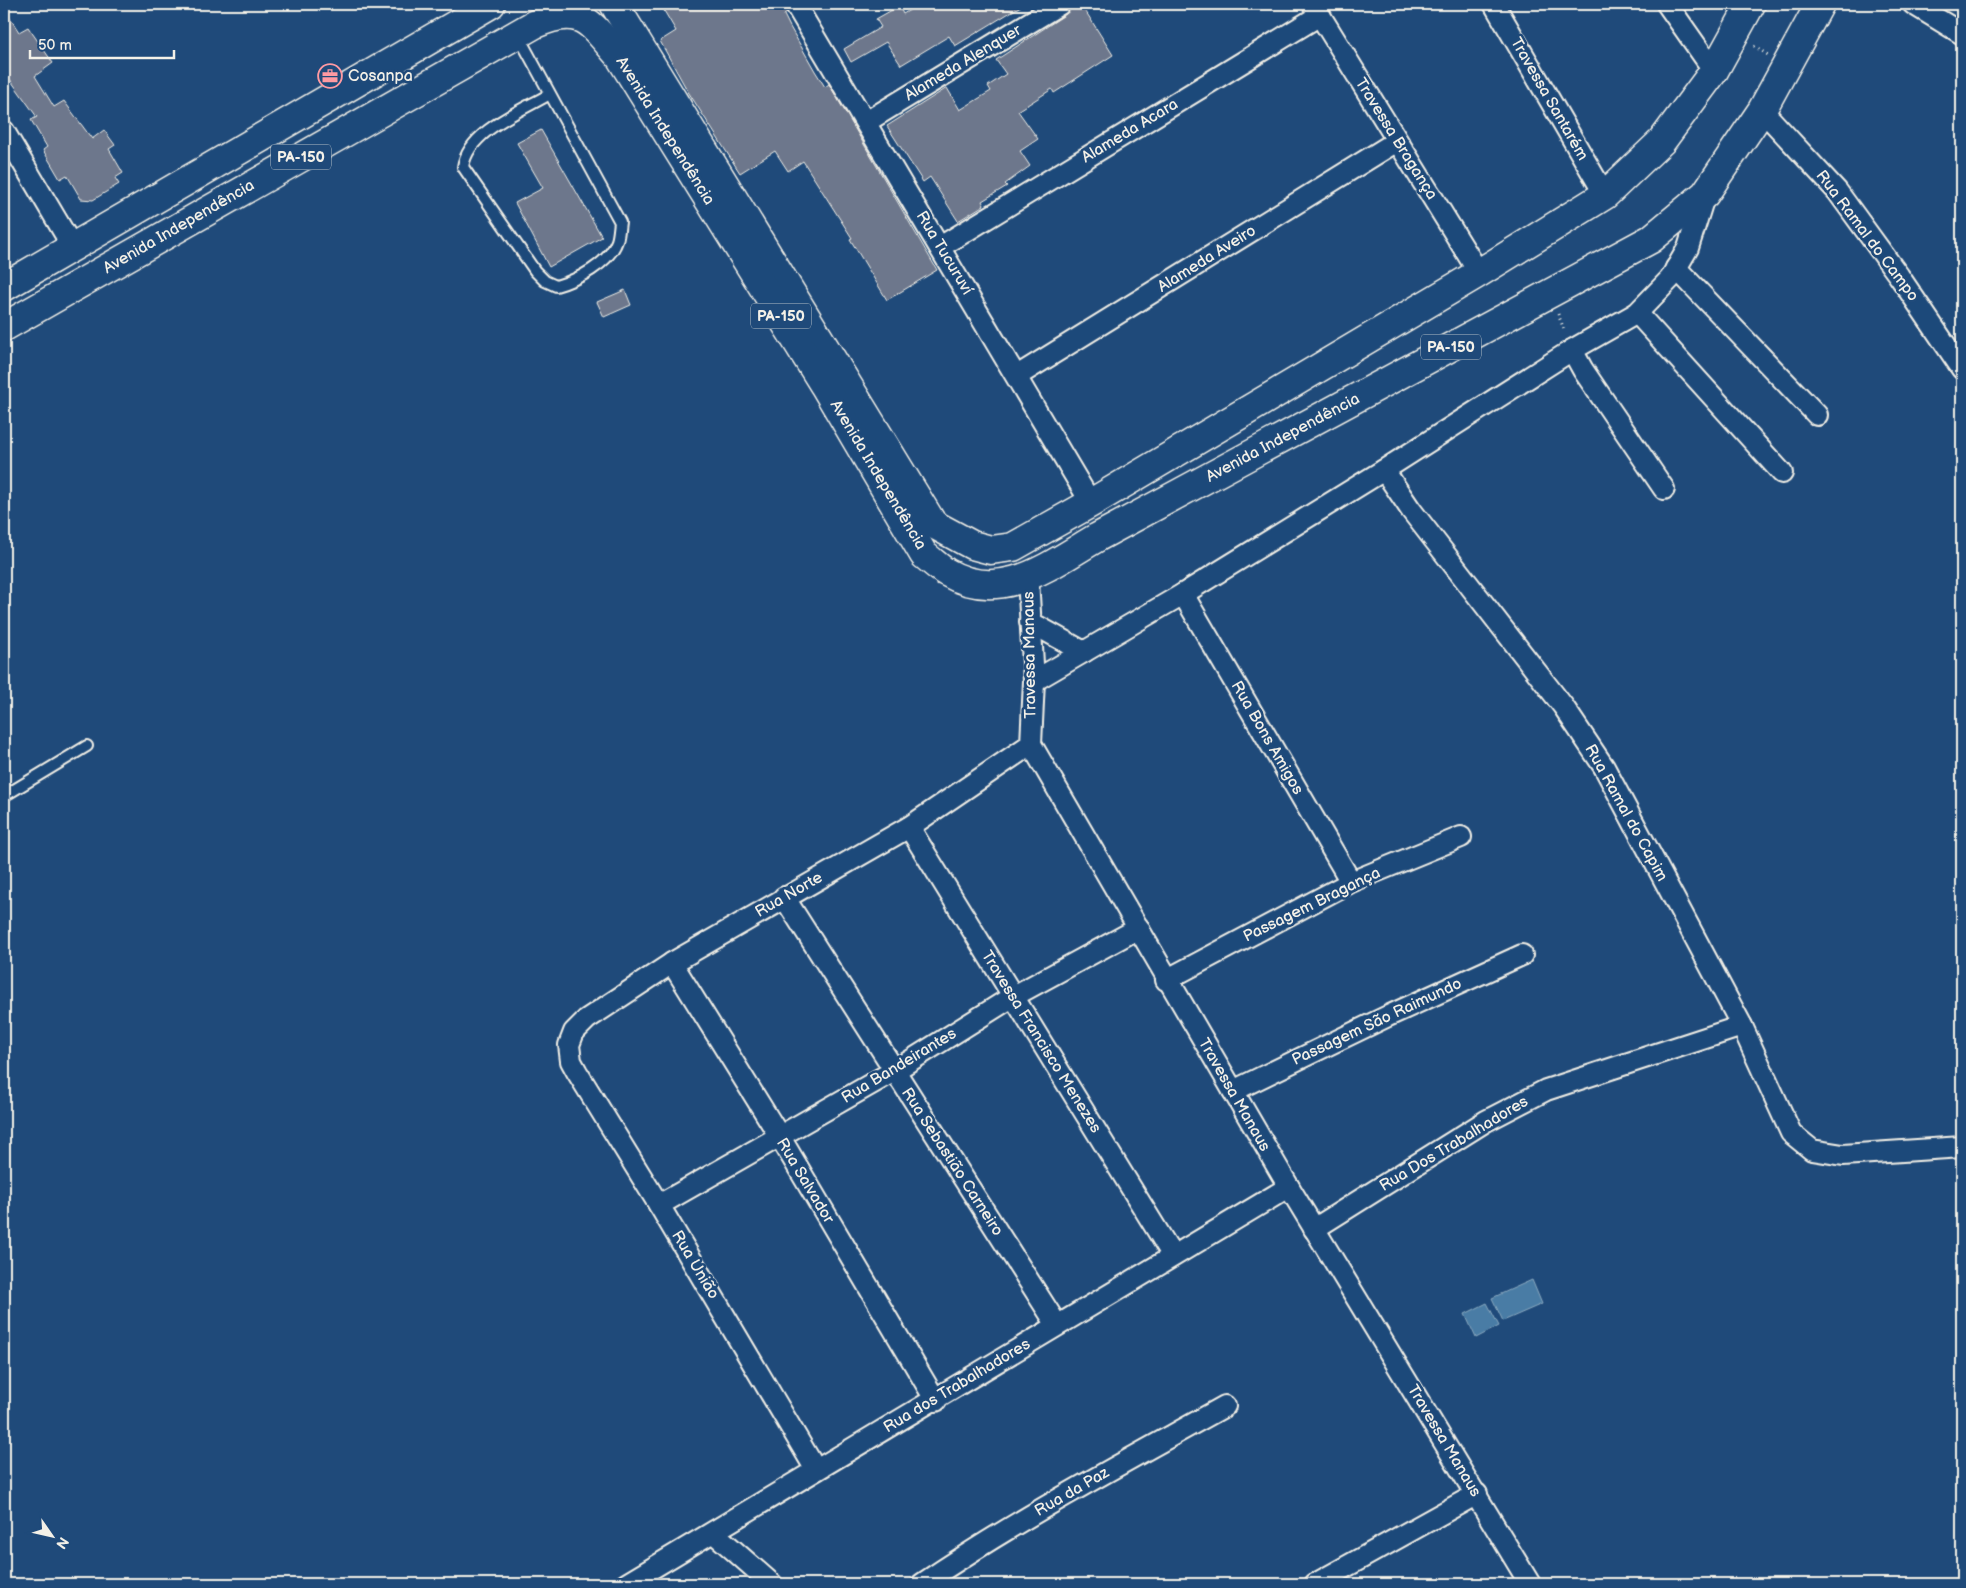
<svg xmlns="http://www.w3.org/2000/svg" width="1966" height="1588" viewBox="0 0 1966 1588" font-family="'Balsamiq Sans',sans-serif">
<style>
.water{fill:#487ca5;stroke:#8dabc0}
.building{fill:#6d778c;stroke:#f4f1e8}
.lines{fill:none;stroke-linecap:round;stroke-linejoin:round}
.service-casing{stroke:#f4f1e8;stroke-width:14}
.minor-casing{stroke:#f4f1e8;stroke-width:24}
.primary-casing{stroke:#f4f1e8;stroke-width:31}
.path{stroke:#f4f1e8;stroke-width:3;stroke-dasharray:1 4;stroke-linecap:butt}
.service{stroke:#1f4a7a;stroke-width:10}
.minor{stroke:#1f4a7a;stroke-width:20}
.primary{stroke:#1f4a7a;stroke-width:28}
.labels{text-anchor:middle;dominant-baseline:central;stroke-width:5;stroke-linejoin:round;paint-order:stroke}
.shield{fill:#1f4a7a;stroke:#b4bfc7;stroke-width:1}
.shield-label{font-size:15px;font-weight:bold;fill:#f4f1e8}
.street-label{font-size:16px;fill:#f4f1e8;stroke:#1f4a7a}
.poi-label{font-size:16px;fill:#f4f1e8;stroke:#1f4a7a;text-anchor:start}
</style>
<rect width="100%" height="100%" fill="#1f4a7a"/>
<filter id="ink" filterUnits="userSpaceOnUse"><feTurbulence type="fractalNoise" baseFrequency=".02" numOctaves="2"/><feDisplacementMap in="SourceGraphic" scale="10" xChannelSelector="R" yChannelSelector="G"/><feConvolveMatrix kernelMatrix="1 2 1 2 8 2 1 2 1" color-interpolation-filters="sRGB"/></filter>
<g filter="url(#ink)">
<g class="water">
<path d="M 1532,1280 L 1542,1304 L 1503,1321 L 1492,1298 Z"/>
<path d="M 1487,1303 L 1499,1326 L 1476,1338 L 1465,1314 Z"/>
</g>
<g class="building">
<path d="M 672,4 L 783,4 L 787,13 L 784,15 L 790,27 L 815,71 L 825,87 L 829,84 L 937,270 L 887,300 L 850,239 L 852,238 L 803,161 L 788,171 L 775,151 L 740,173 L 687,90 L 660,41 L 676,31 L 663,9 Z"/>
<path d="M 920,4 L 1024,4 L 955,46 L 949,36 L 901,65 L 886,42 L 851,62 L 844,49 L 881,27 L 876,19 L 899,6 L 903,14 Z"/>
<path d="M 1072,4 L 1081,4 L 1113,55 L 1054,93 L 1052,89 L 1018,111 L 1038,139 L 1020,151 L 1030,166 L 1005,184 L 1007,186 L 982,201 L 984,205 L 958,221 L 930,177 L 923,182 L 887,126 L 947,88 L 960,110 L 991,91 L 988,86 L 1006,74 L 996,60 L 1066,14 Z"/>
<path d="M 4,9 L 19,32 L 28,27 L 53,63 L 35,76 L 54,107 L 64,101 L 92,139 L 104,130 L 115,145 L 109,149 L 123,173 L 115,178 L 119,184 L 93,200 L 81,199 L 67,175 L 60,179 L 43,150 L 47,147 L 31,120 L 37,117 L 4,71 Z"/>
<path d="M 541,130 L 602,237 L 549,267 L 515,203 L 543,188 L 517,143 Z"/>
<path d="M 625,290 L 631,305 L 604,317 L 597,302 Z"/>
</g>
<g class="lines">
<g class="service-casing">
<g id="service">
<path d="M 518,35 L 620,222 C 619,228 619,235 617,241 C 609,264 577,280 556,286 L 545,281 L 535,271 L 463,167 C 468,131 521,111 550,94"/>
<path d="M 4,796 L 87,746"/>
</g>
</g>
<g class="minor-casing">
<g id="minor">
<path d="M 795,4 L 1091,503"/>
<path d="M 1313,4 L 1479,273"/>
<path d="M 1494,4 L 1605,195"/>
<path d="M 1667,4 L 1714,71"/>
<path d="M 1913,4 L 1962,34"/>
<path d="M 1762,110 L 1837,191 L 1899,276 L 1962,369"/>
<path d="M 866,122 L 1060,4"/>
<path d="M 4,131 L 72,246"/>
<path d="M 940,247 L 1320,15"/>
<path d="M 1676,268 L 1817,415"/>
<path d="M 1637,313 L 1782,473"/>
<path d="M 1572,350 L 1583,370 L 1664,489"/>
<path d="M 1017,376 L 1397,141"/>
<path d="M 1384,470 L 1411,510 L 1563,706 L 1604,767 L 1742,1026 L 1791,1133 L 1812,1150 L 1843,1155 L 1962,1147"/>
<path d="M 1028,578 L 1034,681 L 1031,744 L 1289,1187 L 1530,1584"/>
<path d="M 1183,594 L 1351,882"/>
<path d="M 1030,622 L 1084,652"/>
<path d="M 1034,681 L 1183,594 L 1384,470 L 1572,350 L 1637,313 L 1670,279 L 1688,248 L 1705,194"/>
<path d="M 909,827 L 1173,1256"/>
<path d="M 784,897 L 1057,1325"/>
<path d="M 672,963 L 780,1137 L 936,1401"/>
<path d="M 1166,980 L 1351,882 L 1461,837"/>
<path d="M 1233,1091 L 1388,1016 L 1522,955"/>
<path d="M 659,1205 L 894,1071 L 1012,997 L 1139,928"/>
<path d="M 1314,1229 L 1486,1121 L 1546,1090 L 1742,1026"/>
<path d="M 816,1470 L 659,1205 L 577,1072 L 571,1061 L 569,1045 L 574,1032 L 587,1019 L 672,963 L 909,827 L 1031,744"/>
<path d="M 714,1533 L 772,1584"/>
<path d="M 626,1584 L 1289,1187"/>
<path d="M 922,1584 C 1019,1518 1123,1463 1225,1406"/>
<path d="M 1315,1584 L 1477,1494"/>
</g>
</g>
<g class="primary-casing">
<g id="primary">
<path d="M 614,4 L 933,524 L 972,545 L 991,550 L 1013,547 L 1091,503 L 1479,273 L 1605,195 L 1662,141 L 1714,71 L 1751,4"/>
<path d="M 4,287 L 491,4"/>
<path d="M 4,327 L 535,24 C 583,3 590,24 620,57 L 824,385 L 924,555 C 931,560 938,567 946,572 C 1002,605 1051,564 1098,537 L 1651,239 L 1705,194 L 1762,110 L 1820,4"/>
</g>
</g>
<g class="path">
<path d="M 1754,46 L 1768,55"/>
<path d="M 1558,314 L 1565,332"/>
</g>
<use href="#service" class="service"/>
<use href="#minor" class="minor"/>
<use href="#primary" class="primary"/>
</g>
</g>
<defs>
<g id="office-ring" transform="scale(1.25)"><circle r="9.5" fill="#1f4a7a" stroke="#ff9aa2" stroke-width="1.5"/><path d="M-6-3h4V-5.5h4V-3h4V5H-6ZM-1-4.5V-3h2v-1.5ZM-6 0V1H6V0Z" fill="#ff9aa2"/></g>
</defs>
<g fill-rule="evenodd">
<use href="#office-ring" x="330" y="76"/>
</g>
<g class="labels">
<g class="shield">
<rect x="271" y="144.5" width="60" height="25" rx="4"/>
<rect x="751" y="303.5" width="60" height="25" rx="4"/>
<rect x="1421" y="334.5" width="60" height="25" rx="4"/>
</g>
<g class="shield-label">
<text x="301" y="157">PA-150</text>
<text x="781" y="316">PA-150</text>
<text x="1451" y="347">PA-150</text>
</g>
<g class="street-label">
<text transform="translate(963 63) rotate(-31)">Alameda Alenquer</text>
<text transform="translate(1549 99) rotate(60)">Travessa Santarém</text>
<text transform="translate(665 131) rotate(58)">Avenida Independência</text>
<text transform="translate(1130 131) rotate(-31)">Alameda Acara</text>
<text transform="translate(1396 139) rotate(58)">Travessa Bragança</text>
<text transform="translate(179 227) rotate(-30)">Avenida Independência</text>
<text transform="translate(1867 236) rotate(53)">Rua Ramal do Campo</text>
<text transform="translate(944 253) rotate(59)">Rua Tucuruví</text>
<text transform="translate(1207 259) rotate(-32)">Alameda Aveiro</text>
<text transform="translate(1283 438) rotate(-28)">Avenida Independência</text>
<text transform="translate(878 475) rotate(59)">Avenida Independência</text>
<text transform="translate(1030 655) rotate(-91)">Travessa Manaus</text>
<text transform="translate(1267 738) rotate(60)">Rua Bons Amigos</text>
<text transform="translate(1626 813) rotate(61)">Rua Ramal do Capim</text>
<text transform="translate(789 895) rotate(-30)">Rua Norte</text>
<text transform="translate(1312 905) rotate(-26)">Passagem Bragança</text>
<text transform="translate(1377 1022) rotate(-25)">Passagem São Raimundo</text>
<text transform="translate(1041 1042) rotate(58)">Travessa Francisco Menezes</text>
<text transform="translate(899 1066) rotate(-31)">Rua Bandeirantes</text>
<text transform="translate(1234 1095) rotate(60)">Travessa Manaus</text>
<text transform="translate(1454 1144) rotate(-31)">Rua Dos Trabalhadores</text>
<text transform="translate(952 1162) rotate(57)">Rua Sebastião Carneiro</text>
<text transform="translate(805 1181) rotate(59)">Rua Salvador</text>
<text transform="translate(695 1265) rotate(59)">Rua União</text>
<text transform="translate(957 1386) rotate(-31)">Rua dos Trabalhadores</text>
<text transform="translate(1444 1441) rotate(59)">Travessa Manaus</text>
<text transform="translate(1072 1492) rotate(-30)">Rua da Paz</text>
</g>
<g class="poi-label">
<text x="348" y="76">Cosanpa</text>
</g>
</g>
<rect width="1966" height="1588" fill="none" stroke="#1f4a7a" stroke-width="20"/>
<rect x="10" y="10" width="1946" height="1568" fill="none" stroke="#f4f1e8" stroke-width="2" filter="url(#ink)"/>
<g transform="translate(52 1536) rotate(124)" stroke="#1f4a7a" stroke-width="4" paint-order="stroke">
<path d="M0-4L9 19L0 12L-9 19Z" fill="#f4f1e8"/>
<text y="-8" font-size="14" font-weight="bold" text-anchor="middle" fill="#f4f1e8">N</text>
</g>
<path d="M30 50v8h144v-8" fill="none" stroke="#f4f1e8" stroke-width="2.5"/>
<text x="38" y="50" font-size="15" fill="#f4f1e8" stroke="#1f4a7a" stroke-width="4" paint-order="stroke">50 m</text>
</svg>
